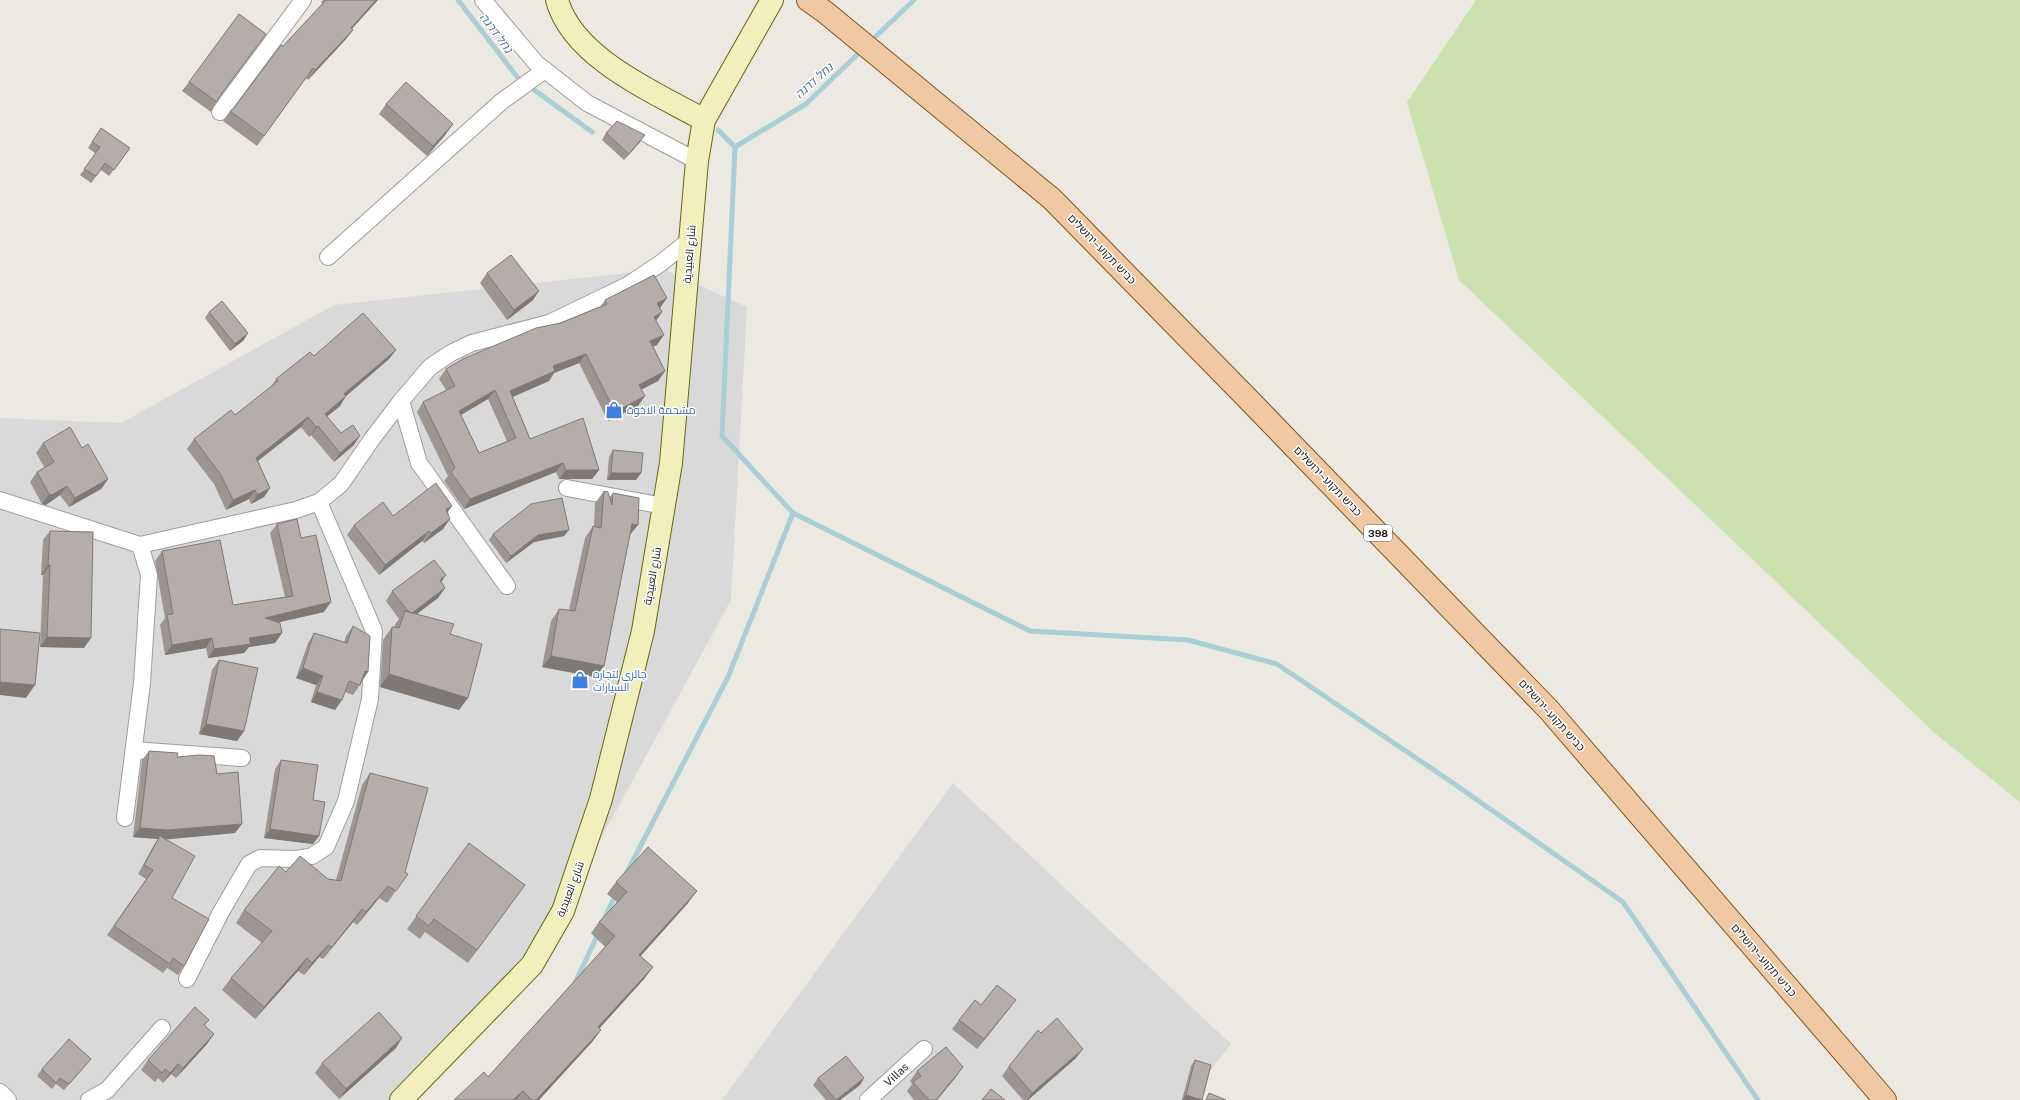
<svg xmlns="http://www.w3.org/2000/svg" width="2020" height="1100" viewBox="0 0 2020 1100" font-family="'Public Sans',Cairo,'Noto Sans Hebrew',sans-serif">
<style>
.residential{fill:#dad9d9}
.grass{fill:#cbe1ae}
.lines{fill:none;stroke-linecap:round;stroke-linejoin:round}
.stream{stroke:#a8cfd5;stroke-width:5}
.minor-casing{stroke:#9d9d9d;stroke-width:18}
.secondary-casing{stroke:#636611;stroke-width:24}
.primary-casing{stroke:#845411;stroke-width:24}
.minor{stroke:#fff;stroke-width:16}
.secondary{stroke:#f1f0bc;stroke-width:22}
.primary{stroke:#f0c9a4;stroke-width:22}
.wall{fill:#9c9591;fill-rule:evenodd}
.shaded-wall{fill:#7f7976}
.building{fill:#b5ada9;stroke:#7f7976;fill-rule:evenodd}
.labels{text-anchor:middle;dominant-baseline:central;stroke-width:3;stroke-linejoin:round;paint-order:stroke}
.shield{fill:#fff;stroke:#606060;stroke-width:1}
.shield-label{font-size:10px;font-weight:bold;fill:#1c1c1c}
.street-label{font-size:11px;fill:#1c1c1c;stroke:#fff}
.shop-label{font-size:11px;fill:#366cbe;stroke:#fff;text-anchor:start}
.water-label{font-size:12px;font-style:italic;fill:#517a99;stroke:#fff}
</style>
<rect width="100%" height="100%" fill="#ece9e3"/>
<g class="residential">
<path d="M 663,269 L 747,307 L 731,600 L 532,965 L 405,1100 L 0,1100 L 0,418 L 121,423 L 334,305 Z"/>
<path d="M 953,783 L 1231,1044 L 1187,1100 L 722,1100 Z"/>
</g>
<path class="grass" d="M 1476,0 L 2020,0 L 2020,802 L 1937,735 L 1459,280 L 1407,102 Z"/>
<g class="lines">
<g class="stream">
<path d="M 458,0 L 518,78"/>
<path d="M 870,42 L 914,0"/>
<path d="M 533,89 L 592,132"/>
<path d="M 718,130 L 735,147 L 806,104 L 863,49"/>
<path d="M 735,147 L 722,436 L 793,513 L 1030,631 L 1188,640 L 1277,664 L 1453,783 L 1623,902 L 1758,1100"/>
<path d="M 626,874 L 728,677 L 793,513"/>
<path d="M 605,917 L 616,894"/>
<path d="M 575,983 L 599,932"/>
</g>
<g class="minor-casing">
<g id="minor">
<path d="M 483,0 L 536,63 L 587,103 L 697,161"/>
<path d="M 220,112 L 303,0"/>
<path d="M 328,257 L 501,102 L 545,70"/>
<path d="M 401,401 L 419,463 L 507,586"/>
<path d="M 567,488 L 664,506"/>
<path d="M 0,500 L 140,545 L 296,510 L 319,502 L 341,484 L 372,439 L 401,401 L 430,367 L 451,353 L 472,343 L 549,323 L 628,285 L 661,263 L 691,239"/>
<path d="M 134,750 L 242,758"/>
<path d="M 125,818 L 142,683 L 149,575 L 140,545"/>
<path d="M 187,979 L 221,912 L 249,864 L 260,858 L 296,859 L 312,856 L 326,847 L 346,801 L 370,699 L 374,631 L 319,502"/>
<path d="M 0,1092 L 8,1100"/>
<path d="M 89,1100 L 107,1090 L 162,1028"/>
<path id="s1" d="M 868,1100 L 924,1049"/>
</g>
</g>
<g class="secondary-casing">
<g id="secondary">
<path d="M 557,0 C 573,58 654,92 704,120"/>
<path d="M 401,1100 L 532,965 L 563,911 L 601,799 L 643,631 L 671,463 L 697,161 L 704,120 L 772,0"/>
</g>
</g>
<g class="primary-casing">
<path id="primary" d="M 808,0 L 825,12 L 1052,199 L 1249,400 L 1549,710 L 1885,1100"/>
</g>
<use href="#minor" class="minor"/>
<use href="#secondary" class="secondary"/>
<use href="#primary" class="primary"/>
</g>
<g class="wall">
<path d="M 323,0 L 378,0 L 352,29 L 353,30 L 346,39 L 308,80 L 306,78 L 257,146 L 223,121 L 230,111 L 234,108 L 283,46 L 323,4 L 321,2 Z"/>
<path d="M 266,34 L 219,98 L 217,102 L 211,112 L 182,91 L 189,82 Z"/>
<path d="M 386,104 L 446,134 L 427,156 L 379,114 Z"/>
<path d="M 101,128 L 130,148 L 109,176 L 101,170 L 91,183 L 80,175 L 96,154 L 88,148 Z"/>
<path d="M 606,133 L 640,142 L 624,160 L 602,140 Z"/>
<path d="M 487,273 L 533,300 L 507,320 L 480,283 Z"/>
<path d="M 605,300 L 660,308 L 662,312 L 656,321 L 657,345 L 653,346 L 665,371 L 658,381 L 641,390 L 638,406 L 608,421 L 579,363 L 554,373 L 549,381 L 513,397 L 530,439 L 599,470 L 592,479 L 559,479 L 556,472 L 464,509 L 444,481 L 448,476 L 417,412 L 423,402 L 446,390 L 439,379 L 446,369 L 601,306 ZM 488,399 L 507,441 L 479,453 L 461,415 Z"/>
<path d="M 209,312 L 244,340 L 230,351 L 205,318 Z"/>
<path d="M 396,350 L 389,359 L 346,396 L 340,406 L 327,416 L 341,433 L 354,445 L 334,462 L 311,435 L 309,437 L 301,427 L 258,461 L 270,488 L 264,497 L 251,504 L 249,499 L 226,510 L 214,484 L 187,449 L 194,439 L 235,415 L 271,387 L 276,379 L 314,356 Z"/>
<path d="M 43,443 L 82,448 L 108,479 L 101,489 L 69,507 L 60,495 L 46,505 L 42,504 L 30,482 L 37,472 L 45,468 L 36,453 Z"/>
<path d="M 613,450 L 641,473 L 636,480 L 607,480 L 609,457 Z"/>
<path d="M 604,491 L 609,498 L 613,493 L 630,535 L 604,666 L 595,677 L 542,667 L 551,621 L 559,609 L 569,610 L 585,538 L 593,526 L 594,527 L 595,503 Z"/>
<path d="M 448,513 L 443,529 L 424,543 L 422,541 L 379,575 L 347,535 L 354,525 L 393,516 Z"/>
<path d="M 277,524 L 301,538 L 324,612 L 280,622 L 282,633 L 275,643 L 249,647 L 244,653 L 208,658 L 206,648 L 165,655 L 160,625 L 165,618 L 155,561 L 162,551 L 233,605 L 285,597 L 270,533 Z"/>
<path d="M 50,531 L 84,648 L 40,647 L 43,575 L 41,575 L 43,540 Z"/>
<path d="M 493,534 L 564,536 L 534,542 L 506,563 L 489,540 Z"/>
<path d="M 446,575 L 441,582 L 445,588 L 438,598 L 417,614 L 450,634 L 459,710 L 380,687 L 383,640 L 392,627 L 394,627 L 396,623 L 399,619 L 386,601 L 392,591 Z"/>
<path d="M 353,626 L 362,681 L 360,685 L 353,695 L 345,692 L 335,710 L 311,702 L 316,685 L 296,678 L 308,643 L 314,633 L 344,642 L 346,636 Z"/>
<path d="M 219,660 L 244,731 L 237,741 L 199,734 L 212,670 Z"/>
<path d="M 149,751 L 177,757 L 217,774 L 235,833 L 165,839 L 172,898 L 184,966 L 178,975 L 167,968 L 163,973 L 107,935 L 146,879 L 138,874 L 154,845 L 158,839 L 133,837 L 142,760 Z"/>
<path d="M 281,760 L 313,800 L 319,836 L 313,844 L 264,838 L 275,769 Z"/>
<path d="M 370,773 L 405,872 L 408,874 L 387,903 L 379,898 L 357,925 L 353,922 L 323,959 L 319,957 L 304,975 L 298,971 L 255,1019 L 222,990 L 231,978 L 262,943 L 236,923 L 244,910 L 286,872 L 336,880 L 362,785 Z"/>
<path d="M 469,843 L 525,885 L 468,963 L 425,932 L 420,939 L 407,929 Z"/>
<path d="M 616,882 L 688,903 L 640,956 L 653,967 L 644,979 L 599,1028 L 601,1030 L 592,1042 L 539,1100 L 454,1100 L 488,1077 L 605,947 L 591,933 L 599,922 L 617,902 L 607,894 Z"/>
<path d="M 981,1005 L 1009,1009 L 977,1049 L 952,1029 L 959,1020 Z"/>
<path d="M 209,1020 L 205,1025 L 207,1044 L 176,1078 L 171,1074 L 163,1083 L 158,1078 L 155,1082 L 141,1070 L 148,1060 Z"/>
<path d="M 1041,1033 L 1076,1058 L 1028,1100 L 1023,1100 L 1002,1076 L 1009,1066 Z"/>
<path d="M 396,1048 L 339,1099 L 315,1073 L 322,1063 Z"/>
<path d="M 1195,1060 L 1202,1100 L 1182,1100 L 1191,1066 Z"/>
<path d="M 86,1065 L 64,1090 L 56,1084 L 52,1089 L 37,1076 L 42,1069 Z"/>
<path d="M 963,1067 L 937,1100 L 914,1100 L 907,1091 L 912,1084 L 910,1081 L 917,1071 Z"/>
<path d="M 818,1078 L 864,1078 L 860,1085 L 840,1100 L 826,1100 L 813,1085 Z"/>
</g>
<g class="shaded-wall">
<path d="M 376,0 L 378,0 L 344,37 L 351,28 Z"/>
<path d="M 353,30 L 346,39 L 308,80 L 315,70 Z"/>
<path d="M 453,124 L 446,134 L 427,156 L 433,146 Z"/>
<path d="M 645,135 L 640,142 L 624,160 L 629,154 Z"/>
<path d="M 539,291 L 533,300 L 507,320 L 514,310 Z"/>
<path d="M 667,298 L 660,308 L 651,312 L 657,303 Z"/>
<path d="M 662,312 L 655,322 L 654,317 Z"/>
<path d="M 248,333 L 244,340 L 230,351 L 235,344 Z"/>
<path d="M 664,335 L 657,345 L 643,351 L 650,341 Z"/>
<path d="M 396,350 L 389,359 L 338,403 L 344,394 Z"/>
<path d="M 586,354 L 579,363 L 554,373 L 549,381 L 503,401 L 510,391 L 553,366 Z"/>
<path d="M 665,371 L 658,381 L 632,394 L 639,385 Z"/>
<path d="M 495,390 L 488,399 L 452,420 L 459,411 Z"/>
<path d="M 346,396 L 340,406 L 319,423 L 325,414 Z"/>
<path d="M 645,396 L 638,406 L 608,421 L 615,412 Z"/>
<path d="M 308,417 L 301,427 L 250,467 L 256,458 Z"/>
<path d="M 318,426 L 311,435 L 309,437 L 316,427 Z"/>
<path d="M 360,436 L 354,445 L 334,462 L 340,453 Z"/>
<path d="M 563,463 L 556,472 L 464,509 L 470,499 Z"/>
<path d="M 566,470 L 599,470 L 592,479 L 559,479 Z"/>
<path d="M 611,473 L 641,473 L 636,480 L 607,480 Z"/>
<path d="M 108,479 L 101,489 L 69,507 L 75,498 Z"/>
<path d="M 67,486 L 60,495 L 46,505 L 42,504 L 49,494 Z"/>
<path d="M 270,488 L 264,497 L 251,504 L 257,495 Z"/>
<path d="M 255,490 L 249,499 L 226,510 L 233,500 Z"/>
<path d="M 452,506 L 445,516 L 446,509 Z"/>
<path d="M 450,519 L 443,529 L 424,543 L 431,533 Z"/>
<path d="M 632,524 L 638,525 L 629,536 Z"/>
<path d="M 569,530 L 564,536 L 534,542 L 506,563 L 511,556 L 538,535 Z"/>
<path d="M 429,531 L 422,541 L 379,575 L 385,565 Z"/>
<path d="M 48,565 L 50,565 L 43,575 L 41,575 Z"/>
<path d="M 446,575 L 439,585 L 440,580 Z"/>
<path d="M 445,588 L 438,598 L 403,624 L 410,614 Z"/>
<path d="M 331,602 L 324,612 L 258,627 L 265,618 Z"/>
<path d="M 282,633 L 275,643 L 249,647 L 244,653 L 208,658 L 214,649 L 249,638 Z"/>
<path d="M 47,637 L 91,638 L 84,648 L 40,647 Z"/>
<path d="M 212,638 L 206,648 L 165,655 L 172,645 Z"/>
<path d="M 551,656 L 604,666 L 595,677 L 542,667 Z"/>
<path d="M 303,668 L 323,676 L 316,685 L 296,678 Z"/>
<path d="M 365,671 L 368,672 L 362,681 L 358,680 Z"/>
<path d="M 389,674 L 468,698 L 459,710 L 380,687 Z"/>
<path d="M 0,682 L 35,685 L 26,698 L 0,695 Z"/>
<path d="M 317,692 L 342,700 L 335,710 L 311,702 Z"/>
<path d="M 206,724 L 244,731 L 237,741 L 199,734 Z"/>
<path d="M 242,824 L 235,833 L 161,840 L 160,836 L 158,839 L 133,837 L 140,828 Z"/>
<path d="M 270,829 L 319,836 L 313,844 L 264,838 Z"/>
<path d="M 388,886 L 379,898 L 357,925 L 366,912 Z"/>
<path d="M 697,891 L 688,903 L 631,967 L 639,955 Z"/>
<path d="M 362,909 L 353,922 L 323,959 L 332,947 Z"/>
<path d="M 328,945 L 319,957 L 304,975 L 312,963 Z"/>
<path d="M 307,958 L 298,971 L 255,1019 L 264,1007 Z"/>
<path d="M 653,967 L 644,979 L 590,1039 L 598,1027 Z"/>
<path d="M 1016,1000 L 1009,1009 L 977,1049 L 984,1039 Z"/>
<path d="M 601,1030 L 592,1042 L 539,1100 L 536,1100 Z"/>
<path d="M 214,1034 L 207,1044 L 176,1078 L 183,1068 Z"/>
<path d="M 402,1038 L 396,1048 L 339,1099 L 346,1089 Z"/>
<path d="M 1083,1049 L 1076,1058 L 1028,1100 L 1027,1100 L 1032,1093 Z"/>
<path d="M 178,1064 L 171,1074 L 163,1083 L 170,1073 Z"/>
<path d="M 963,1067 L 956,1077 L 937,1100 L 936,1100 Z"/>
<path d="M 864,1078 L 860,1085 L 840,1100 L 837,1100 Z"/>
<path d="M 523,1091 L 516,1100 L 513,1100 Z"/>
<path d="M 1186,1095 L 1201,1100 L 1182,1100 Z"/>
</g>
<g class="building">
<path d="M 326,0 L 376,0 L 351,28 L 353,30 L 315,70 L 313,68 L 264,136 L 230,111 L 234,108 L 281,45 L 283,46 Z"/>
<path d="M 239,14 L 266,34 L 219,97 L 217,102 L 189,82 Z"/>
<path d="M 406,82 L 453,124 L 433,146 L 386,104 Z"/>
<path d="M 617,121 L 645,135 L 629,154 L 606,133 Z"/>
<path d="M 101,128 L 130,148 L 114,170 L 105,163 L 96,176 L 84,169 L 100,147 L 92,142 Z"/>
<path d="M 511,255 L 539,291 L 514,310 L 487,273 Z"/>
<path d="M 654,275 L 667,298 L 657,303 L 662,312 L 654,317 L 664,335 L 650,341 L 665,371 L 639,385 L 645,396 L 615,412 L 586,354 L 553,366 L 555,371 L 510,391 L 530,439 L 583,418 L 599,470 L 566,470 L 563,463 L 470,499 L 451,472 L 455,468 L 423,402 L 455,386 L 446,369 L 463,359 L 536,328 L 561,323 L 607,304 L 605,300 ZM 495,390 L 516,438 L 479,453 L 459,411 Z"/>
<path d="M 222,301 L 248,333 L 235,344 L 209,312 Z"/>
<path d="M 363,313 L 396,350 L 344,394 L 346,396 L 325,414 L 341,433 L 353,425 L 360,436 L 340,453 L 318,426 L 316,427 L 308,417 L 256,458 L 270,488 L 257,495 L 255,490 L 233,500 L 221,475 L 194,439 L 231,410 L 235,415 L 278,381 L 276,379 L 310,352 L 314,356 Z"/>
<path d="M 70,427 L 82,448 L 88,444 L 108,479 L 75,498 L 67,486 L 52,495 L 49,494 L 37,472 L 54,462 L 43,443 Z"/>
<path d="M 613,450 L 643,453 L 641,473 L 611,473 Z"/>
<path d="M 436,483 L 452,506 L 446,509 L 450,519 L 431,533 L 429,531 L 385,565 L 354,525 L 383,502 L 393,516 Z"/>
<path d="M 604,491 L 608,492 L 612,505 L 613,493 L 639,498 L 638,525 L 632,524 L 604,666 L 551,656 L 559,609 L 575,611 L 593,526 L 601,528 Z"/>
<path d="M 562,498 L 569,530 L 538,535 L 511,556 L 493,534 L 531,504 Z"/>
<path d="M 297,519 L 301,538 L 316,535 L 331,602 L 265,618 L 280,623 L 282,633 L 249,638 L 251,644 L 214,649 L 212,638 L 172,645 L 167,615 L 173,614 L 162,551 L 220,540 L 233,605 L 293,596 L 277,524 Z"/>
<path d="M 50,531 L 93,532 L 91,638 L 47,637 L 50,565 L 48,565 Z"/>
<path d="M 434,560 L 446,575 L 440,580 L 445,588 L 412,613 L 408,611 L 392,591 Z"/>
<path d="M 405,611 L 454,624 L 450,634 L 482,644 L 468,698 L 389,674 L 392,627 L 399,628 Z"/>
<path d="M 353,626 L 370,636 L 368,672 L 365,671 L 360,685 L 349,681 L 342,700 L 317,692 L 323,676 L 303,668 L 314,633 L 347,643 Z"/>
<path d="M 0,629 L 40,633 L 35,685 L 0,682 Z"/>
<path d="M 219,660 L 258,668 L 244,731 L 206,724 Z"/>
<path d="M 149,751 L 178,753 L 177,757 L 200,755 L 214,756 L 217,774 L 238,772 L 242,824 L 167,830 L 140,828 Z"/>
<path d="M 281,760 L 318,765 L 313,800 L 325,802 L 319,836 L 270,829 Z"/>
<path d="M 370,773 L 428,788 L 405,872 L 408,874 L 396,891 L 388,886 L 366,912 L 362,909 L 332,947 L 328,945 L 312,963 L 307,958 L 264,1007 L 231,978 L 272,931 L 244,910 L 279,866 L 286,872 L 300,856 L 328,879 L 341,881 Z"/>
<path d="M 160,836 L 195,856 L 172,898 L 209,919 L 184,966 L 173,958 L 170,964 L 114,926 L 153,870 L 144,865 Z"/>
<path d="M 469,843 L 525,885 L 477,950 L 434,919 L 429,926 L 416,916 Z"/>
<path d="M 648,847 L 697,891 L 639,955 L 653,967 L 598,1027 L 601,1030 L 536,1100 L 532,1100 L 523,1091 L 513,1100 L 454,1100 L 484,1072 L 488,1077 L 615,936 L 599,922 L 627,892 L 616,882 Z"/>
<path d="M 997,985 L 1016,1000 L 984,1039 L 959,1020 L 975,1000 L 981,1005 Z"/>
<path d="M 195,1007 L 209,1020 L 204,1025 L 214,1034 L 183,1068 L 178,1064 L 170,1073 L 165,1069 L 162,1073 L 148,1060 Z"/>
<path d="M 379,1012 L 402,1038 L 346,1089 L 322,1063 Z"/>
<path d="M 1057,1018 L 1083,1049 L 1032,1093 L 1009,1066 L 1038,1030 L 1041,1033 Z"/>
<path d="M 69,1039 L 91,1059 L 69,1084 L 60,1078 L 56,1083 L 42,1069 Z"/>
<path d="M 946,1047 L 963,1067 L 936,1100 L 929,1100 L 913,1082 L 921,1076 L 917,1071 Z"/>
<path d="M 846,1056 L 864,1078 L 836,1100 L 818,1078 Z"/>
<path d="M 1195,1060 L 1211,1065 L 1202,1100 L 1186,1095 Z"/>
<path d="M 991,1089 L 1005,1100 L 982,1100 Z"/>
<path d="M 1209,1093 L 1226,1100 L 1206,1100 Z"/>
</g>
<defs>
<g id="shop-bare" transform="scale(1.38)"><path d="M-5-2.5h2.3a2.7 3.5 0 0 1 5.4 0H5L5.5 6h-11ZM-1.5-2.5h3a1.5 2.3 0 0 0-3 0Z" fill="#3f7fe0" stroke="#fff" stroke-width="2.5" paint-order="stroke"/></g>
</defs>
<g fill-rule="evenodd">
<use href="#shop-bare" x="614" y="410"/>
<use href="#shop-bare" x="580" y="680"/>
</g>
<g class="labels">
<rect class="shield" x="1364" y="525" width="28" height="16" rx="3"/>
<g class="shield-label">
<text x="1378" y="533">398</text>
</g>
<g class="street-label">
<text transform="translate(1102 249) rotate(46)">כביש תקוע–ירושלים</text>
<text transform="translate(689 254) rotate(-85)">شارع العبيدية</text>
<text transform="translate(1328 481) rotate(46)">כביש תקוע–ירושלים</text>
<text transform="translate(652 576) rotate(-80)">شارع العبيدية</text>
<text transform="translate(1552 715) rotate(48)">כביש תקוע–ירושלים</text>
<text transform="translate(570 889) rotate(-69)">شارع العبيدية</text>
<text transform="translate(1764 960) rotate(49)">כביש תקוע–ירושלים</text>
<text stroke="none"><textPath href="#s1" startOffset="38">Villas</textPath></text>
</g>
<g class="shop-label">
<text x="627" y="410">مشحمة الاخوة</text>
<text x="593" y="674">جالري لتجاره<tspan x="593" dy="13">السيارات</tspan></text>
</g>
<g class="water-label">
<text transform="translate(496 33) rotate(53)">נחל דרגה</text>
<text transform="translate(814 81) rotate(-42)">נחל דרגה</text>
</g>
</g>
</svg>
